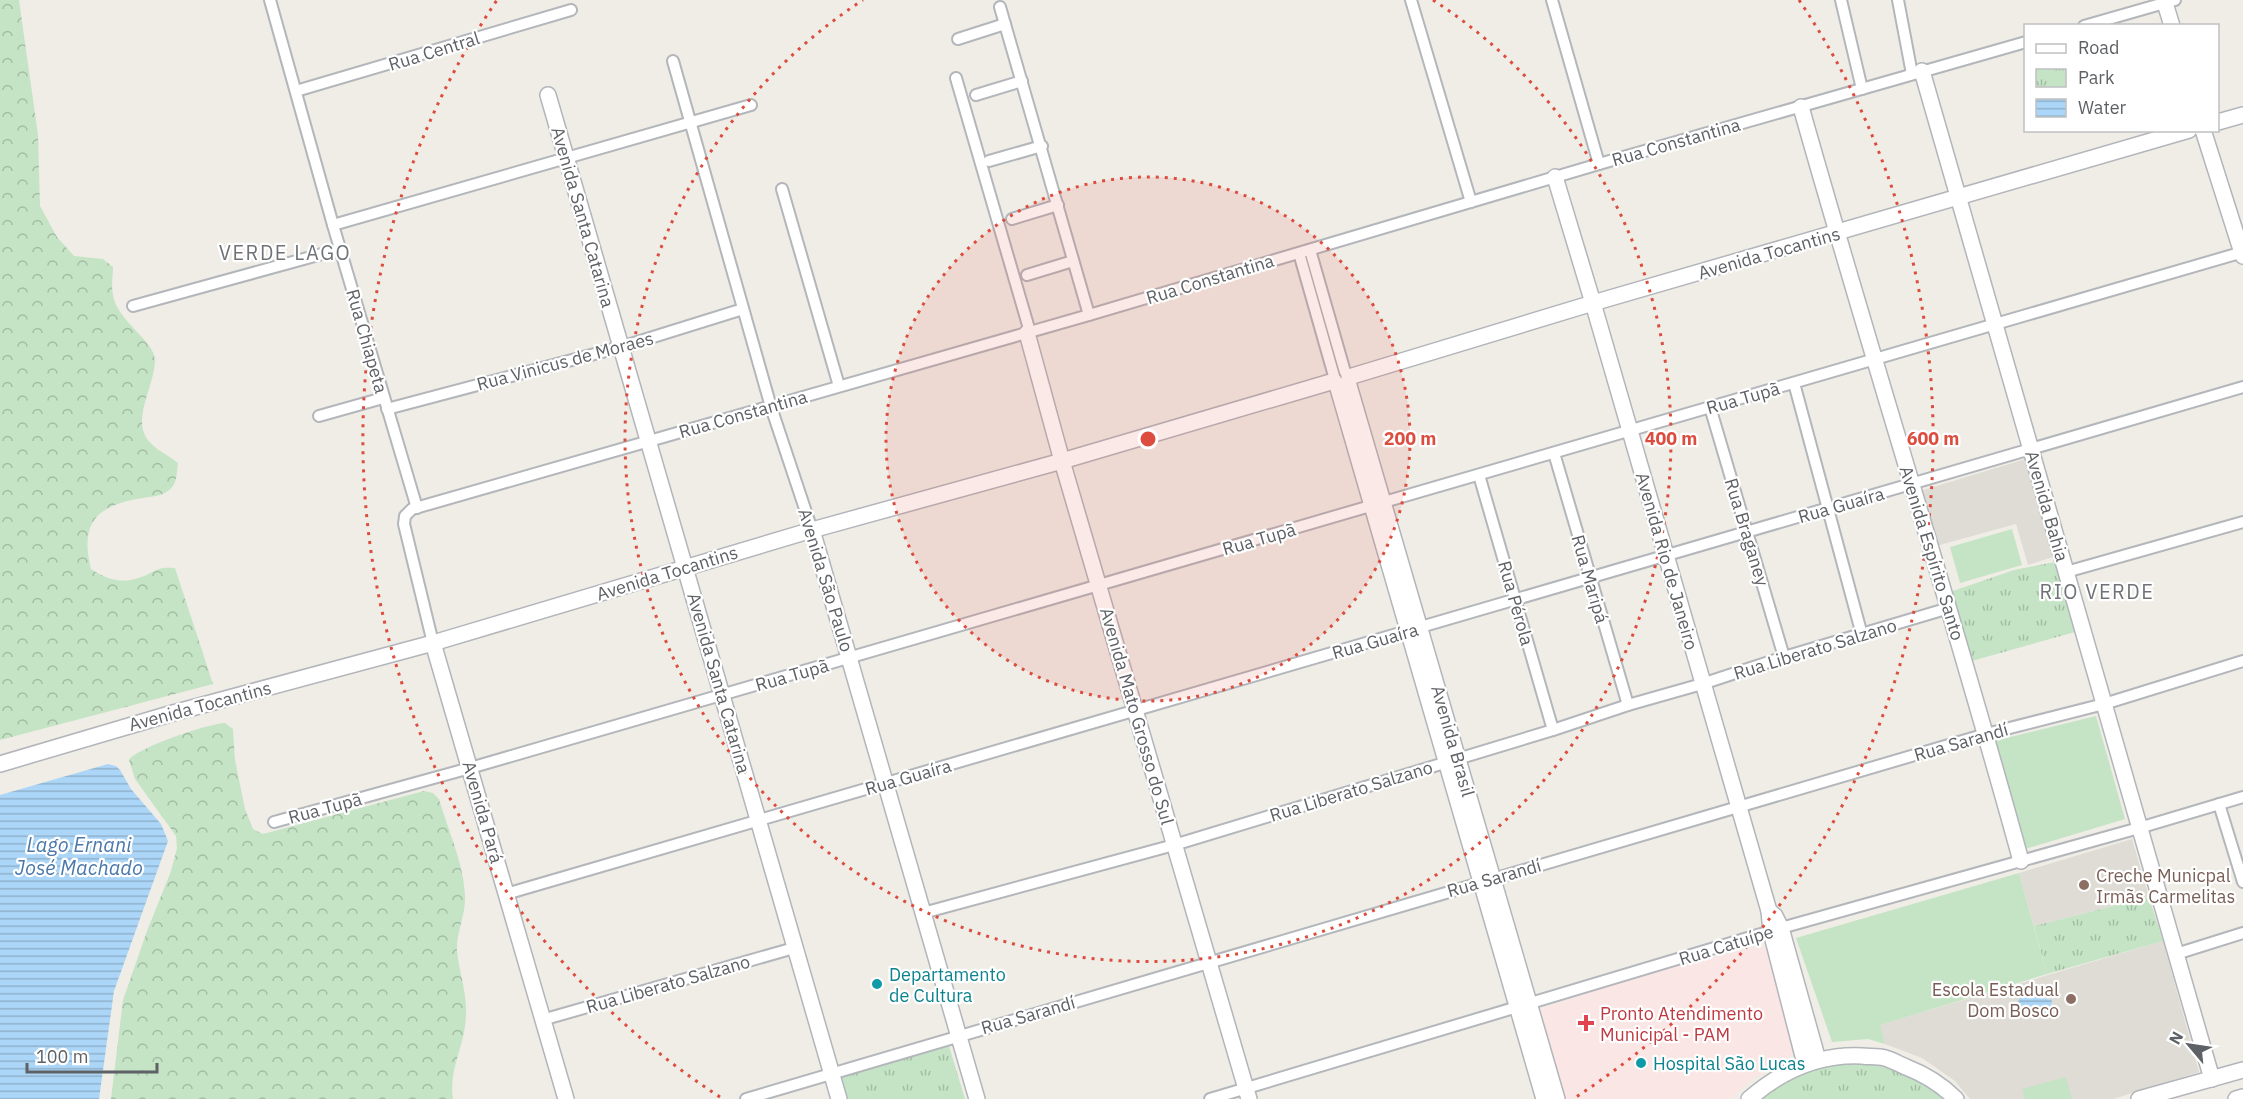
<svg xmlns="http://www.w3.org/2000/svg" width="2243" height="1099" viewBox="0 0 2243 1099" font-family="'IBM Plex Sans',sans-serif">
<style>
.education{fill:#dedcd4}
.medical{fill:#fae6e4}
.grass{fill:#c5e4c5}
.forest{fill:url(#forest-crowns)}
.park{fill:url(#park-tufts)}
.water{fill:url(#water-rules)}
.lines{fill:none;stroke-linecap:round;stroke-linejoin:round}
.street-casing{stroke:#b3b6ba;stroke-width:14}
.secondary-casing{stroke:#b2b5ba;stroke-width:18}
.street{stroke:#fff;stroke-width:10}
.secondary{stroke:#fff;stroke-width:15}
.ring{fill:none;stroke:#dc4d3f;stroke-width:3;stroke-dasharray:3 6}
.education-dot{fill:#8d6e63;stroke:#fff;stroke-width:2}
.culture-dot{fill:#0f9aa8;stroke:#fff;stroke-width:2}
.health-dot{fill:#e0444e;stroke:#fff;stroke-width:2}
.labels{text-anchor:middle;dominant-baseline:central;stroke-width:4.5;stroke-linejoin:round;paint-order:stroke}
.street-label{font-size:18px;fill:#5e6165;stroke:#fff}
.education-label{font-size:18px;fill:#785e54;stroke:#fff;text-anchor:start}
.culture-label{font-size:18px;fill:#0d838f;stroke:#fff;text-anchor:start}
.health-label{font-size:18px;fill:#be3a42;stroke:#fff;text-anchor:start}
.neighbourhood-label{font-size:20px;letter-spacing:1.5px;fill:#6f7377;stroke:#fff}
.water-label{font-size:20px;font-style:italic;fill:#4a78aa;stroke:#fff}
.centre{fill:#dc4d3f;stroke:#fff;stroke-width:3}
.ring-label{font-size:18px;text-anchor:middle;font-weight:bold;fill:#dc4d3f;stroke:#fff;stroke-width:4.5;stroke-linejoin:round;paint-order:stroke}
</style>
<defs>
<pattern id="forest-crowns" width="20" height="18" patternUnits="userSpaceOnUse" patternTransform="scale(1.5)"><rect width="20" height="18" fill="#c5e4c5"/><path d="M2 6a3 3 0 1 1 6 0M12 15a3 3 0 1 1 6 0" fill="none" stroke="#a3bca4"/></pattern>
<pattern id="park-tufts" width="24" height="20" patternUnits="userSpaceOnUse" patternTransform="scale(1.5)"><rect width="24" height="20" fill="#c5e4c5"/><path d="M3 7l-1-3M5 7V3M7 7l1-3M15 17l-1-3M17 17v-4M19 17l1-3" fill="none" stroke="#a3bca4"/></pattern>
<pattern id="water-rules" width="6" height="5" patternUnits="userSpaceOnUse" patternTransform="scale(1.5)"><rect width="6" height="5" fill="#acd6f8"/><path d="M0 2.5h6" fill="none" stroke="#8fb1cc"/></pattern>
</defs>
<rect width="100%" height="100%" fill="#efede6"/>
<g class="education">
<path d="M 2029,458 L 2053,557 L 2028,565 L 2016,524 L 1936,546 L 1920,491 Z"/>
<path d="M 2132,839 L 2149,897 L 2034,926 L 2019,873 Z"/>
<path d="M 2163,941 L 2199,1072 L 2113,1099 L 1970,1099 L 1955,1081 L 1922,1058 L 1885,1044 L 1879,1025 Z"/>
</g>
<path class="medical" d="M 1760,946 L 1764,946 L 1766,950 L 1794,1049 L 1790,1057 L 1753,1079 L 1730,1099 L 1562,1099 L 1537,1013 L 1542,1008 L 1654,972 Z"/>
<g class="grass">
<path d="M 2012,529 L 2022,565 L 1960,583 L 1950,547 Z"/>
<path d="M 2096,716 L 2125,819 L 2025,849 L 1994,741 Z"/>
<path d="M 2019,873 L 2047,974 L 1880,1025 L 1885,1044 L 1868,1039 L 1832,1042 L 1796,938 Z"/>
<path d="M 2066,1077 L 2072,1099 L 2025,1099 L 2022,1089 Z"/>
</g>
<g class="forest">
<path d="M 0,0 L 19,0 L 38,135 L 40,206 L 57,237 L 74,256 L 103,259 L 113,267 C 113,276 111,286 113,295 C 117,321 154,340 155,360 C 155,382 136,413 144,433 C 150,448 166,453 178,463 C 177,470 177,480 173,486 C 166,496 154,496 143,498 C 98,505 79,521 91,569 C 106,579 121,584 138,578 C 155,573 155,566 175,568 L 213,684 L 0,740 Z"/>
<path d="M 225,723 L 233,729 L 235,760 L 245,809 L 253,829 L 263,834 L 424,791 L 433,793 L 439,799 C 448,830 464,864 465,896 C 466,914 456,933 457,951 C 459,972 467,992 466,1014 C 466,1044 448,1069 453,1099 L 111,1099 L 123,1000 L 147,931 L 171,871 L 177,848 L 176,836 L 135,779 L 129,760 C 136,748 210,723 225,723 Z"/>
</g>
<g class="park">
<path d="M 2055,562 L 2075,632 L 1972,661 L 1950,592 L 2014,570 Z"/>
<path d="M 2149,897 L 2163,941 L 2047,974 L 2034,926 Z"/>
<path d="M 949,1046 L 965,1099 L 848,1099 L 841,1075 Z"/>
<path d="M 1884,1061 L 1951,1099 L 1761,1099 L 1783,1081 L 1822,1065 Z"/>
</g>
<g class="water">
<path d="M 108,764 L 116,766 L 120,770 L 131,789 L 161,824 L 168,841 L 114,991 L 99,1099 L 0,1099 L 0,795 Z"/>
<path d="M 2020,994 L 2052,1000 L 2049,1016 L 2017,1009 Z"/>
</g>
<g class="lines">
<g class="street-casing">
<g id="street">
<path d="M 270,0 L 333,225 L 417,508"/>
<path d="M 1411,0 L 1471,202"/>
<path d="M 1552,0 L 1599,164"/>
<path d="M 1841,0 L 1862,89"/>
<path d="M 1898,0 L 1912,74"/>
<path d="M 1000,7 L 1089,315"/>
<path d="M 2084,26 L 2175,0"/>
<path d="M 958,39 L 1005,24"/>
<path d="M 673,61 L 771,407 L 812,530"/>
<path d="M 956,78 L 1030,332"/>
<path d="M 296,91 L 571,10"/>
<path d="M 976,95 L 1022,81"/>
<path d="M 989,161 L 1042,146"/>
<path d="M 782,189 L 839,386"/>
<path d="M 1012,219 L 1058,205"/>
<path d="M 333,225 L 751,105"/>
<path d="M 1310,250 L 1345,372"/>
<path d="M 1299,253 L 1334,376"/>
<path d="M 1027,275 L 1073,261"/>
<path d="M 133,306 L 340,249"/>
<path d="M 1794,383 L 1862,635"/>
<path d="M 1710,407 L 1784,657"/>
<path d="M 387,409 L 621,347 L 743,309"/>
<path d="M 319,416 L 383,398"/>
<path d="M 1554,453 L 1628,705"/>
<path d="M 1479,475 L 1553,730"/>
<path d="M 2066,572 L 2243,522"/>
<path d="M 433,643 L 404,524 L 405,516 L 412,509 L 1089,315 L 1599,164 L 2026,42"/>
<path d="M 2219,804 L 2243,882"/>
<path d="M 274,822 L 470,768 L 2243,252"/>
<path d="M 506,894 L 2243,387"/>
<path d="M 923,913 L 1174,845 L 1553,730 L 1628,705 L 1702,684 L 1784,657 L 1949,608"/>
<path d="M 2176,954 L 2243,933"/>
<path d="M 542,1020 L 794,948"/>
<path d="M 746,1099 L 1986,734 L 2104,704 L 2243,661"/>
<path d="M 1210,1099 L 1781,928 L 2139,828 L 2243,797"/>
</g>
</g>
<g class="secondary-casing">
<g id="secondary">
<path d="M 2165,3 L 2172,26"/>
<path d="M 1922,71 L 2212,1079"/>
<path d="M 548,95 L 839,1099"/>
<path d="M 1801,107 C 1872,359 1952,609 2021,861"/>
<path d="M 2218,122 L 2243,115"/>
<path d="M 2203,130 L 2243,256"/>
<path d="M 1555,177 L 1593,303 L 1769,911 L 1771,932 L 1805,1064"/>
<path d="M 1027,333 L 1062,461 L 1249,1099"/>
<path d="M 1349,377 L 1593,303 L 2189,130"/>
<path d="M 1348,382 L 1557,1099"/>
<path d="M 1337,385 L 1544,1099"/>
<path d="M 812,530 L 977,1099"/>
<path d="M 433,643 L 566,1099"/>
<path d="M 0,764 L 173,713 L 433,643 L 812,530 L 1062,461 L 1334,381"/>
<path d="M 1769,911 L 1775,916 L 1781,928 L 1818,1060"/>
<path d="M 1749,1099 C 1781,1071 1818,1054 1862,1056 C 1869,1057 1878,1056 1885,1058 C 1892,1060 1899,1064 1906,1067 C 1924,1074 1942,1085 1956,1099"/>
<path d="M 2139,1099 L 2243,1070"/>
<path d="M 2236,1099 L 2243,1097"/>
</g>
</g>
<use href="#street" class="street"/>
<use href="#secondary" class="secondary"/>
</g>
<circle cx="1148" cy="439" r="262" fill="#dc4d3f" fill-opacity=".12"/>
<g class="ring">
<circle cx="1148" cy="439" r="262"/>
<path d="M1433 0A523 523 0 1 1 863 0"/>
<path d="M720 1097A785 785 0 0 1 497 0M1799 0A785 785 0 0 1 1576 1097"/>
</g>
<g class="education-dot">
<circle cx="2084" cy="885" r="6"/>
<circle cx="2071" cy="999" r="6"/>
</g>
<g class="culture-dot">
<circle cx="877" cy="984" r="6"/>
<circle cx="1641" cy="1063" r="6"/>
</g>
<path class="health-dot" d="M1583 1014h6v6h6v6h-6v6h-6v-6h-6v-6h6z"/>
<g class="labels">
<g class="street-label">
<text transform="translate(434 51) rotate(-17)">Rua Central</text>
<text transform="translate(1676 142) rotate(-16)">Rua Constantina</text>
<text transform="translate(583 217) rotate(74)">Avenida Santa Catarina</text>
<text transform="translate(1769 253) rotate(-16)">Avenida Tocantins</text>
<text transform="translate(1210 279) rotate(-17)">Rua Constantina</text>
<text transform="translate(367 341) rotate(74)">Rua Chiapeta</text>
<text transform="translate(565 361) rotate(-15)">Rua Vinicus de Moraes</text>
<text transform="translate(1743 398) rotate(-16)">Rua Tupã</text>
<text transform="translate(743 414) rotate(-16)">Rua Constantina</text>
<text transform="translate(1841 505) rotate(-16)">Rua Guaíra</text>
<text transform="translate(2047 506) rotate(74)">Avenida Bahia</text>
<text transform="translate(1747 532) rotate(73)">Rua Braganey</text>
<text transform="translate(1259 539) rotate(-16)">Rua Tupã</text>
<text transform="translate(1932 553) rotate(73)">Avenida Espírito Santo</text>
<text transform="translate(1667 561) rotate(74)">Avenida Rio de Janeiro</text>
<text transform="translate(667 573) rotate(-17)">Avenida Tocantins</text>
<text transform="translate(1590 579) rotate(74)">Rua Maripá</text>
<text transform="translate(826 580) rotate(73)">Avenida São Paulo</text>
<text transform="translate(1516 603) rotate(74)">Rua Pérola</text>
<text transform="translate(1375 641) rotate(-16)">Rua Guaíra</text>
<text transform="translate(1815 649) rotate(-17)">Rua Liberato Salzano</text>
<text transform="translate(792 675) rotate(-16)">Rua Tupã</text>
<text transform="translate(719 683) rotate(74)">Avenida Santa Catarina</text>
<text transform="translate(200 706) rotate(-15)">Avenida Tocantins</text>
<text transform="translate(1137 716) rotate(74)">Avenida Mato Grosso do Sul</text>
<text transform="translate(1453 741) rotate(74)">Avenida Brasil</text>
<text transform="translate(1961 742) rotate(-16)">Rua Sarandí</text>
<text transform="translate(908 777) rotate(-16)">Rua Guaíra</text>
<text transform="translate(1351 791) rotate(-17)">Rua Liberato Salzano</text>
<text transform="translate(325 808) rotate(-15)">Rua Tupã</text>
<text transform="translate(483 812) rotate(74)">Avenida Pará</text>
<text transform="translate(1494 878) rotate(-16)">Rua Sarandí</text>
<text transform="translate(1726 945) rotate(-17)">Rua Catuípe</text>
<text transform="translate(668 984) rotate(-16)">Rua Liberato Salzano</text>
<text transform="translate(1028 1015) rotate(-16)">Rua Sarandí</text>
</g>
<g class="education-label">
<text x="2096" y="875">Creche Municpal<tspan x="2096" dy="21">Irmãs Carmelitas</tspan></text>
<text x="2059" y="989" text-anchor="end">Escola Estadual<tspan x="2059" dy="21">Dom Bosco</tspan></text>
</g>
<g class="culture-label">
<text x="889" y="974">Departamento<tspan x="889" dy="21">de Cultura</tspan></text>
<text x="1653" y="1063">Hospital São Lucas</text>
</g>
<g class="health-label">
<text x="1600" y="1013">Pronto Atendimento<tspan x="1600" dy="21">Municipal - PAM</tspan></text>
</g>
<g class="neighbourhood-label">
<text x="285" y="252">VERDE LAGO</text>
<text x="2097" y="591">RIO VERDE</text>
</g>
<g class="water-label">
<text x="79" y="844">Lago Ernani<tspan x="79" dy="23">José Machado</tspan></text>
</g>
</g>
<circle cx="1148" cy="439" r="9" class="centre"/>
<g class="ring-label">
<text x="1410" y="445">200 m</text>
<text x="1671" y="445">400 m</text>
<text x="1933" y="445">600 m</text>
</g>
<rect x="2024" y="24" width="195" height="108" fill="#ffffff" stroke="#bfc0c1" stroke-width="1.5"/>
<rect x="2036" y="44" width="30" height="9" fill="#ffffff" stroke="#bfc0c1" stroke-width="1.5"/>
<text x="2078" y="54" font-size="18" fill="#5e6165">Road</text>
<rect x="2036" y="69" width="30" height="18" fill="url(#park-tufts)" stroke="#bfc0c1" stroke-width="1.5"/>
<text x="2078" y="84" font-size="18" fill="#5e6165">Park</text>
<rect x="2036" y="99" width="30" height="18" fill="url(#water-rules)" stroke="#bfc0c1" stroke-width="1.5"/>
<text x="2078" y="114" font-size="18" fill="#5e6165">Water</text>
<g transform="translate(2189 1045) rotate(299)" stroke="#ffffff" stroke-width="4.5" paint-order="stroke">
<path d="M0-4.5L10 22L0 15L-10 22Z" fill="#5e6165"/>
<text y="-9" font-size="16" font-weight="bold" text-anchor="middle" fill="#5e6165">N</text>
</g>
<path d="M27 1063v9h130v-9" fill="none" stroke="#5e6165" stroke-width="3"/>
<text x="36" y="1063" font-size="18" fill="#5e6165" stroke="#ffffff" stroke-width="4.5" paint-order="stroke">100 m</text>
</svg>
